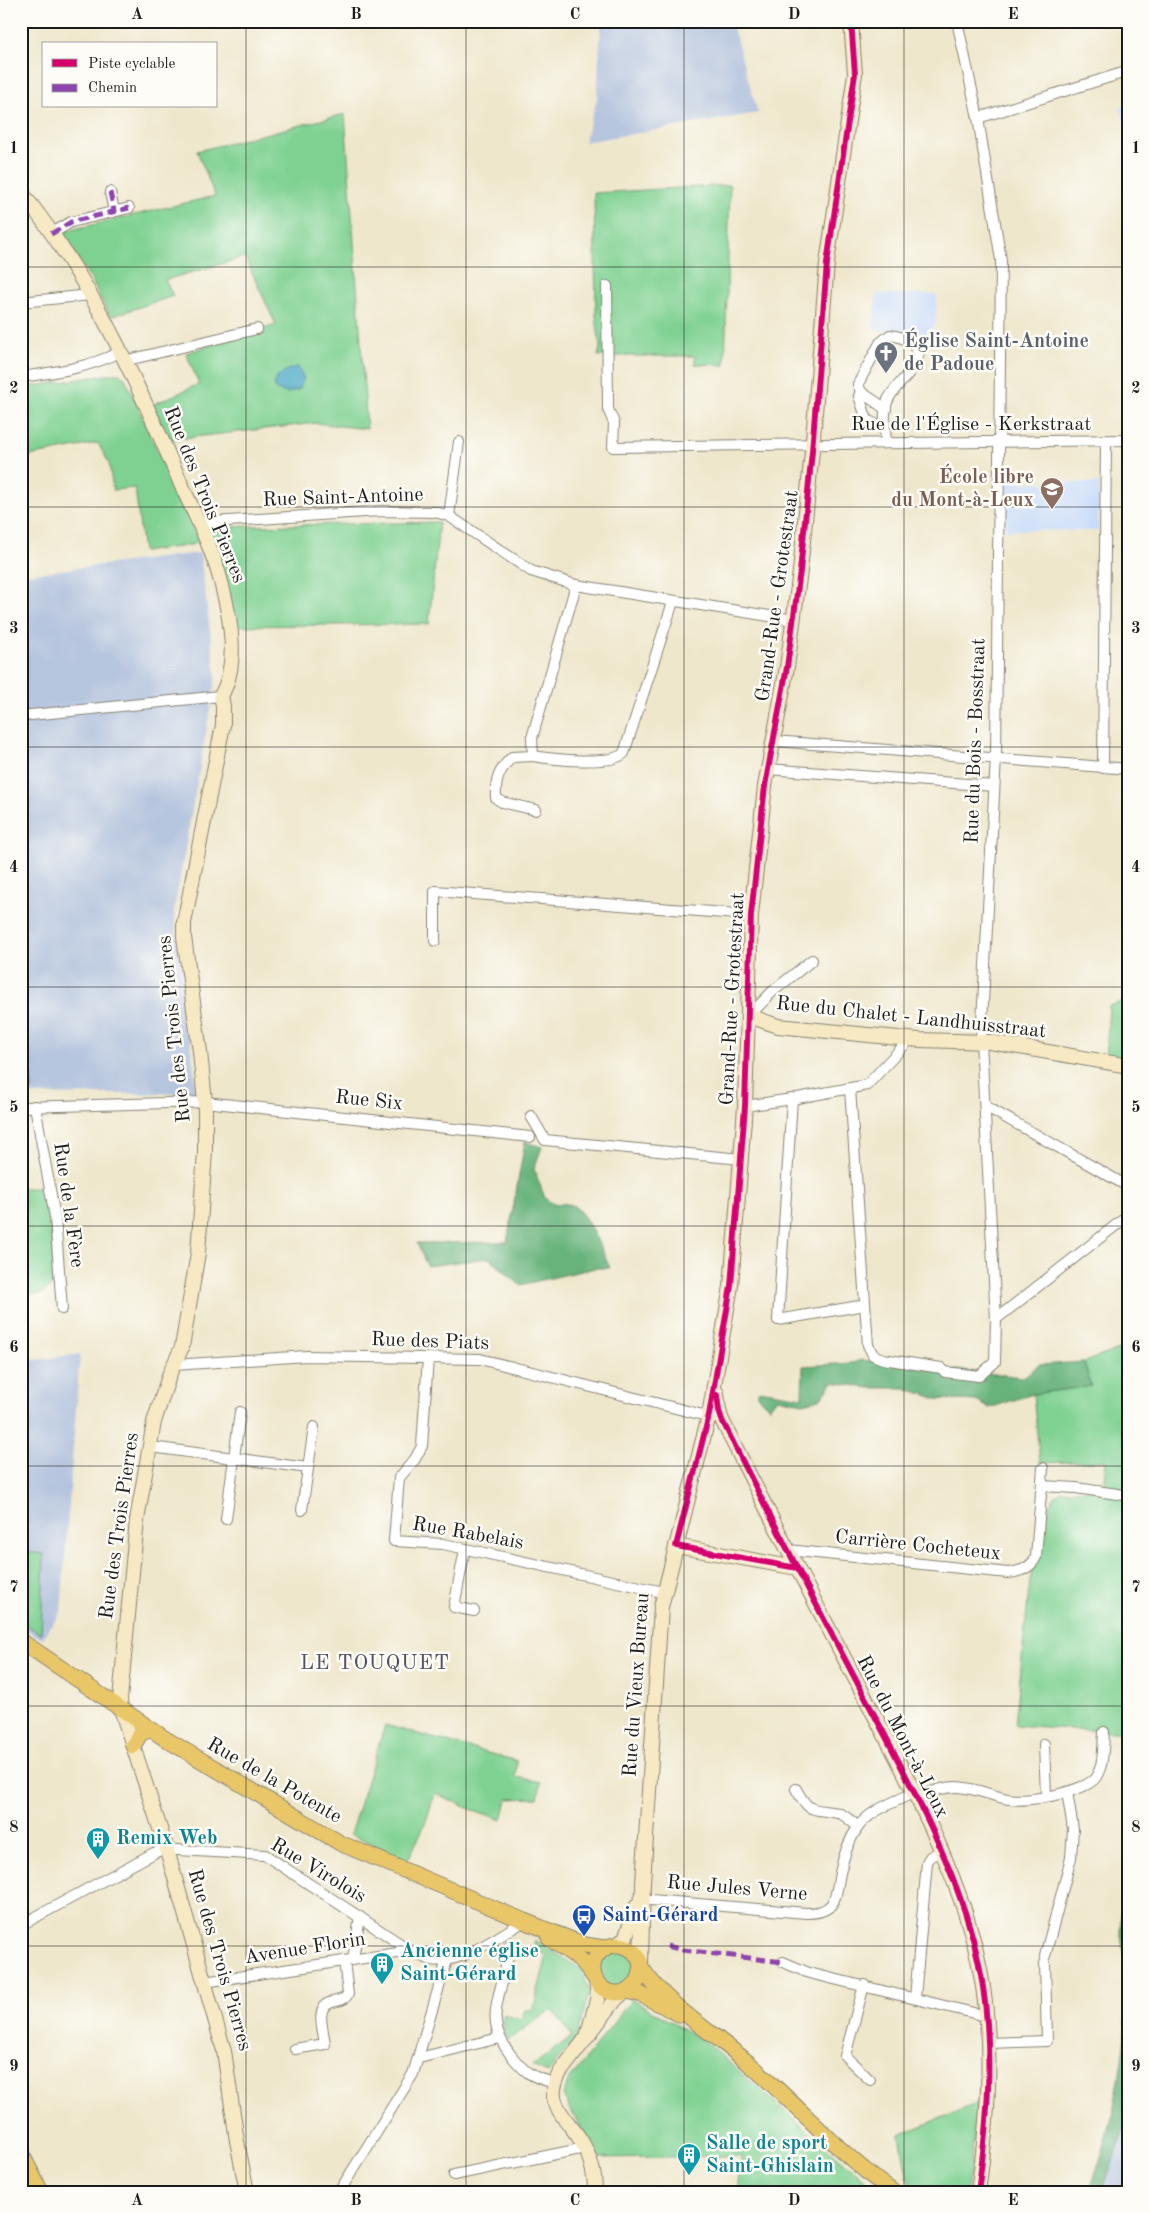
<svg xmlns="http://www.w3.org/2000/svg" width="1150" height="2213" viewBox="0 0 1150 2213" font-family="'Old Standard TT',serif">
<style>
.built{fill:#c9dcf9}
.industrial{fill:#b6c5de}
.green{fill:#7fd192;stroke:#4e7657}
.forest{fill:#67b37c;stroke:#42684c}
.water{fill:#49a7c7;stroke:#326272}
.lines{fill:none;stroke-linecap:round;stroke-linejoin:round}
.street-casing{stroke:#868274;stroke-width:12}
.secondary-casing{stroke:#868274;stroke-width:16}
.primary-casing{stroke:#868274;stroke-width:17}
.street{stroke:#fff;stroke-width:10}
.secondary{stroke:#f6e9c3;stroke-width:14}
.primary{stroke:#e9c769;stroke-width:15}
.quiet{stroke:#8e44ad;stroke-width:5;stroke-dasharray:10 5;stroke-linecap:butt}
.cycleway-casing{stroke:#fdfcf7;stroke-width:9}
.cycleway{stroke:#d6006c;stroke-width:6}
.grid{fill:none;stroke:#1c1c1c;stroke-width:1;stroke-opacity:0.55}
.labels{text-anchor:middle;dominant-baseline:central;stroke-width:5;stroke-linejoin:round;paint-order:stroke}
.worship-label{font-size:20px;font-weight:bold;fill:#5b616d;stroke:#fdfcf7;text-anchor:start}
.street-label{font-size:20px;fill:#1c1c1c;stroke:#fdfcf7}
.education-label{font-size:20px;font-weight:bold;fill:#785e54;stroke:#fdfcf7;text-anchor:end}
.culture-label{font-size:20px;font-weight:bold;fill:#0d838f;stroke:#fdfcf7;text-anchor:start}
.transit-label{font-size:20px;font-weight:bold;fill:#164399;stroke:#fdfcf7;text-anchor:start}
.neighbourhood-label{font-size:21px;letter-spacing:1px;fill:#545162;stroke:#fdfcf7}
.neatline{fill:none;stroke:#1c1c1c;stroke-width:2}
.grid-label{font-size:16px;text-anchor:middle;font-weight:bold;fill:#1c1c1c}
</style>
<rect width="100%" height="100%" fill="#fdfcf7"/>
<filter id="ink" filterUnits="userSpaceOnUse"><feTurbulence type="fractalNoise" baseFrequency=".02" numOctaves="2"/><feDisplacementMap in="SourceGraphic" scale="10" xChannelSelector="R" yChannelSelector="G"/><feConvolveMatrix kernelMatrix="1 2 1 2 8 2 1 2 1" color-interpolation-filters="sRGB"/></filter>
<filter id="wash" filterUnits="userSpaceOnUse"><feTurbulence type="fractalNoise" baseFrequency=".0096" numOctaves="4" result="noise"/><feDisplacementMap in="SourceGraphic" scale="20" xChannelSelector="R" yChannelSelector="G"/><feGaussianBlur stdDeviation="1.12" result="paint"/><feColorMatrix in="noise" values="0 0 0 0 0 0 0 0 0 0 0 0 0 0 0 0 0 1.4 0 .05"/><feComposite in="paint" operator="in"/></filter>
<g filter="url(#wash)">
<rect width="100%" height="100%" fill="#efe7cc"/>
<g class="built">
<path d="M 1129,104 L 1129,139 L 1120,107 Z"/>
<path d="M 877,294 L 937,294 L 935,325 L 919,345 L 892,331 L 873,329 Z"/>
<path d="M 1006,482 L 1099,483 L 1098,531 L 1006,530 Z"/>
</g>
<g class="industrial">
<path d="M 601,21 L 731,21 L 758,113 L 584,142 L 597,99 Z"/>
<path d="M 200,553 L 216,676 L 174,911 L 197,1093 L 21,1095 L 21,575 Z"/>
<path d="M 80,1354 L 61,1612 L 42,1639 L 21,1627 L 21,1362 Z"/>
<path d="M 1129,2109 L 1129,2192 L 1102,2192 L 1121,2139 Z"/>
</g>
<g class="green">
<path d="M 345,114 L 367,429 L 316,423 L 168,440 L 152,405 L 199,384 L 186,353 L 276,325 L 245,257 L 165,280 L 173,296 L 110,317 L 92,281 L 62,232 L 215,196 L 197,151 Z"/>
<path d="M 730,185 L 725,365 L 695,364 L 695,356 L 598,356 L 600,348 L 596,315 L 594,193 Z"/>
<path d="M 119,373 L 125,378 L 198,541 L 191,545 L 143,552 L 135,488 L 113,490 L 109,463 L 98,443 L 24,457 L 27,485 L 21,485 L 21,388 Z"/>
<path d="M 439,522 L 429,624 L 232,626 L 203,527 Z"/>
<path d="M 21,952 L 32,1090 L 21,1093 Z"/>
<path d="M 1125,1001 L 1127,1026 L 1129,1026 L 1129,1062 L 1106,1059 L 1109,1006 Z"/>
<path d="M 21,1188 L 42,1188 L 53,1245 L 53,1284 L 42,1294 L 21,1294 Z"/>
<path d="M 1129,1346 L 1129,1733 L 1015,1725 L 1030,1580 L 1048,1509 L 1054,1496 L 1062,1491 L 1103,1488 L 1106,1461 L 1040,1463 L 1033,1394 L 1091,1386 L 1084,1362 Z"/>
<path d="M 21,1551 L 44,1554 L 41,1634 L 21,1622 Z"/>
<path d="M 385,1725 L 517,1761 L 516,1777 L 541,1782 L 538,1798 L 507,1799 L 502,1820 L 465,1807 L 435,1793 L 425,1824 L 408,1860 L 350,1834 Z"/>
<path d="M 535,1940 L 581,1969 L 590,1991 L 577,2036 L 548,2073 L 532,2066 L 572,2036 L 552,2009 L 508,2040 L 504,2034 L 503,2015 L 522,2019 L 525,2010 L 533,2010 L 547,1955 L 533,1951 Z"/>
<circle cx="617" cy="1969" r="18"/>
<path d="M 632,1999 L 707,2043 L 878,2192 L 737,2192 L 741,2156 L 597,2158 L 563,2096 L 567,2083 Z"/>
<path d="M 978,2103 L 967,2192 L 915,2192 L 907,2176 L 900,2135 Z"/>
</g>
<g class="forest">
<path d="M 525,1142 L 542,1147 L 534,1169 L 545,1198 L 553,1204 C 559,1204 567,1203 572,1205 C 587,1212 602,1252 610,1268 L 595,1268 L 520,1285 L 489,1258 L 427,1266 L 417,1243 L 507,1242 Z"/>
<path d="M 861,1360 L 1023,1377 L 1039,1365 L 1084,1362 L 1091,1386 L 1033,1394 L 989,1408 L 976,1401 L 937,1399 L 905,1388 L 869,1388 L 833,1382 L 820,1399 L 803,1403 L 777,1398 L 769,1408 L 757,1396 L 759,1390 L 802,1397 L 803,1366 L 852,1363 Z"/>
<path d="M 1129,1853 L 1129,1965 C 1114,1936 1123,1884 1129,1853 Z"/>
<path d="M 1129,1967 L 1129,2109 L 1121,2139 L 1102,2192 L 1089,2192 C 1117,2119 1127,2044 1129,1967 Z"/>
</g>
<path class="water" d="M 298,367 L 304,378 L 300,389 L 287,393 L 276,390 L 274,385 C 275,375 288,368 298,367 Z"/>
</g>
<g filter="url(#ink)">
<g class="lines">
<g class="street-casing">
<g id="street">
<path d="M 978,118 L 1129,71"/>
<path d="M 110,192 L 114,211"/>
<path d="M 51,234 L 71,222 L 129,208"/>
<path d="M 607,286 L 608,409 L 614,423 L 613,447 L 1129,440"/>
<path d="M 21,302 L 90,295"/>
<path d="M 124,361 L 257,329"/>
<path d="M 21,377 C 56,372 88,368 120,352"/>
<path d="M 861,392 L 886,409"/>
<path d="M 885,429 L 867,420 L 859,396 L 861,392 L 858,384 L 880,343 L 890,335 C 904,337 910,341 919,352 C 916,373 894,384 887,402 C 883,415 885,430 886,443"/>
<path d="M 449,516 L 459,442"/>
<path d="M 198,523 L 380,511 L 435,512 L 449,516 L 531,571 L 576,585 L 794,620"/>
<path d="M 576,585 L 532,738 L 533,756 C 551,759 612,766 624,753 L 673,602"/>
<path d="M 21,716 L 221,696"/>
<path d="M 774,741 L 1129,769"/>
<path d="M 533,756 L 512,757 C 499,770 495,780 496,798 L 502,802 L 536,810"/>
<path d="M 1103,768 L 1106,441"/>
<path d="M 768,769 L 994,786"/>
<path d="M 435,941 L 435,891 L 751,915"/>
<path d="M 749,1016 L 772,992 L 812,960"/>
<path d="M 850,1089 L 868,1345 L 873,1355 L 883,1359 L 941,1368 L 945,1372 L 979,1376 L 995,1362 L 996,1319 L 981,1041 L 996,757 L 1001,260 L 978,118 L 957,21"/>
<path d="M 792,1099 L 778,1320 L 865,1305"/>
<path d="M 35,1106 L 55,1217 L 62,1309"/>
<path d="M 745,1106 L 792,1099 L 867,1085 L 910,1039"/>
<path d="M 985,1106 L 1129,1187"/>
<path d="M 21,1107 L 205,1102 L 530,1137"/>
<path d="M 531,1116 L 545,1140 L 741,1159"/>
<path d="M 996,1319 L 1129,1215"/>
<path d="M 428,1358 L 422,1446 L 415,1459 L 399,1478 L 394,1541 L 443,1544 L 663,1592"/>
<path d="M 174,1365 L 307,1356 L 480,1359 L 715,1418"/>
<path d="M 151,1447 L 308,1468"/>
<path d="M 1043,1486 L 1076,1488 L 1124,1495"/>
<path d="M 302,1510 L 314,1427"/>
<path d="M 226,1519 L 240,1412"/>
<path d="M 465,1549 L 454,1607 L 474,1611"/>
<path d="M 788,1550 L 1008,1573 C 1020,1572 1031,1568 1036,1557 L 1043,1468"/>
<path d="M 1044,1744 L 1046,1796"/>
<path d="M 796,1789 C 810,1815 813,1808 838,1813 C 846,1815 852,1822 858,1827"/>
<path d="M 916,1798 C 929,1793 942,1787 956,1787 C 974,1787 991,1796 1009,1799 C 1026,1803 1086,1792 1096,1777 C 1104,1765 1103,1746 1104,1732"/>
<path d="M 639,1899 L 806,1913 C 837,1913 835,1898 840,1873 C 843,1858 849,1840 858,1827 C 870,1810 895,1802 913,1793"/>
<path d="M 21,1925 L 154,1853 L 161,1850 L 178,1850 L 265,1855 L 411,1951 C 418,1954 425,1958 432,1960 C 460,1965 501,1935 524,1921"/>
<path d="M 509,1946 C 507,1990 479,2013 510,2054 C 525,2073 531,2077 555,2083"/>
<path d="M 1045,1956 L 1071,1858 L 1073,1829 L 1067,1792"/>
<path d="M 353,1959 L 360,1917"/>
<path d="M 783,1962 L 809,1973 L 986,2016"/>
<path d="M 204,1982 L 411,1951"/>
<path d="M 864,1985 L 845,2056 L 870,2080"/>
<path d="M 915,1998 L 927,1862 L 930,1857 L 941,1851"/>
<path d="M 988,2043 L 1047,2041 L 1045,1963"/>
<path d="M 295,2049 L 325,2044 C 324,2033 315,2008 329,2003 C 335,2001 340,2001 345,1998 L 348,1994 L 344,1961"/>
<path d="M 419,2058 L 499,2038"/>
<path d="M 454,2175 L 585,2148"/>
<path d="M 339,2192 L 413,2074 L 447,1960"/>
</g>
</g>
<g class="secondary-casing">
<g id="secondary">
<path d="M 21,192 C 90,277 135,378 178,477 C 193,512 213,548 222,586 C 231,620 239,664 221,696 L 223,706 L 223,725 L 184,923 L 184,937 L 200,1052 L 205,1102 L 205,1152 L 198,1253 L 182,1347 L 170,1373 L 154,1422 L 137,1520 L 120,1699 L 121,1709 L 167,1850 L 224,2051 L 237,2141 L 247,2192"/>
<path d="M 749,1016 L 778,1026 L 919,1040 L 990,1042 L 1129,1066"/>
<path d="M 717,1393 L 719,1411 L 722,1420 C 766,1509 812,1597 858,1684 C 904,1772 964,1877 981,1975 C 994,2048 988,2120 978,2192"/>
<path d="M 676,1546 L 797,1568"/>
<path d="M 616,1945 L 625,1939 L 637,1905"/>
<path d="M 641,1963 L 643,1883 L 661,1607 L 709,1415 L 731,1286 L 745,1106 L 751,915 L 765,786 L 787,667 L 800,571 L 812,451 L 827,263 L 855,74 L 851,21"/>
<path d="M 588,2033 L 598,1996 L 596,1981"/>
<path d="M 595,2192 C 595,2173 590,2155 580,2139 C 564,2115 542,2101 561,2071 L 616,1999 L 624,1992"/>
</g>
</g>
<g class="primary-casing">
<g id="primary">
<path d="M 21,1641 L 164,1738 L 340,1843 L 524,1921 L 585,1945 L 604,1948"/>
<path d="M 133,1746 L 140,1734 L 150,1729"/>
<path d="M 549,1938 L 582,1961 L 594,1977"/>
<circle cx="617" cy="1969" r="24"/>
<path d="M 641,1967 C 665,2005 712,2032 746,2061 C 796,2103 839,2154 893,2192"/>
<path d="M 628,1991 L 642,1995 L 679,2014"/>
<path d="M 21,2153 L 41,2192"/>
<path d="M 21,2189 L 23,2192"/>
</g>
</g>
<use href="#street" class="street"/>
<use href="#secondary" class="secondary"/>
<use href="#primary" class="primary"/>
<g class="quiet">
<path d="M 110,192 L 114,211"/>
<path d="M 51,234 L 71,222 L 129,208"/>
<path d="M 667,1946 L 683,1950 L 783,1962"/>
</g>
<g class="cycleway-casing">
<g id="cycleway">
<path d="M 717,1395 L 719,1411 L 722,1420 C 766,1509 812,1597 858,1684 C 904,1772 964,1877 981,1975 C 994,2048 988,2120 978,2192"/>
<path d="M 797,1568 L 676,1546 L 709,1415 L 731,1286 L 745,1106 L 751,915 L 765,786 L 787,667 L 800,571 L 812,451 L 827,263 L 855,74 L 851,21"/>
</g>
</g>
<use href="#cycleway" class="cycleway"/>
</g>
</g>
<path class="grid" d="M 246,21 L 246,2192M 466,21 L 466,2192M 684,21 L 684,2192M 904,21 L 904,2192M 21,267 L 1129,267M 21,507 L 1129,507M 21,747 L 1129,747M 21,987 L 1129,987M 21,1226 L 1129,1226M 21,1466 L 1129,1466M 21,1706 L 1129,1706M 21,1946 L 1129,1946"/>
<defs>
<g id="church-pin" transform="scale(1.25)"><path d="M0 17L-7.5 6A9.5 9.5 0 1 1 7.5 6Z" fill="#6b7280" stroke="#fdfcf7"/><path d="M-1.2-6h2.4v3.5h3.3v2.4h-3.3V6h-2.4V-.1h-3.3v-2.4h3.3Z" fill="#fff"/></g>
<g id="school-pin" transform="scale(1.25)"><path d="M0 17L-7.5 6A9.5 9.5 0 1 1 7.5 6Z" fill="#8d6e63" stroke="#fdfcf7"/><path d="M0-5L7-2L0 1L-7-2ZM-4 1L0 2.5L4 1V4Q0 6-4 4Z" fill="#fff"/></g>
<g id="building-pin" transform="scale(1.25)"><path d="M0 17L-7.5 6A9.5 9.5 0 1 1 7.5 6Z" fill="#0f9aa8" stroke="#fdfcf7"/><path d="M-4-6H4V6H1V3H-1V6H-4ZM-2.5-4.3h1.7v1.8h-1.7ZM.8-4.3h1.7v1.8H.8ZM-2.5-1h1.7V.8h-1.7ZM.8-1h1.7V.8H.8Z" fill="#fff"/></g>
<g id="bus-pin" transform="scale(1.25)"><path d="M0 17L-7.5 6A9.5 9.5 0 1 1 7.5 6Z" fill="#1a4fb4" stroke="#fdfcf7"/><path d="M-5-6H5V4H4V6H2V4H-2V6H-4V4H-5ZM-3.5-4V0h7V-4ZM-3.5 1.2v1.5H-2V1.2ZM2 1.2v1.5H3.5V1.2Z" fill="#fff"/></g>
</defs>
<g fill-rule="evenodd">
<use href="#church-pin" x="886" y="353"/>
<use href="#school-pin" x="1052" y="489"/>
<use href="#building-pin" x="98" y="1839"/>
<use href="#bus-pin" x="584" y="1916"/>
<use href="#building-pin" x="382" y="1964"/>
<use href="#building-pin" x="689" y="2155"/>
</g>
<g class="labels">
<g class="worship-label">
<text x="904" y="342">Église Saint-Antoine<tspan x="904" dy="23">de Padoue</tspan></text>
</g>
<g class="street-label">
<text x="971" y="425">Rue de l'Église - Kerkstraat</text>
<text transform="translate(204 495) rotate(68)">Rue des Trois Pierres</text>
<text transform="translate(343 498) rotate(-2)">Rue Saint-Antoine</text>
<text transform="translate(778 596) rotate(-82)">Grand-Rue - Grotestraat</text>
<text transform="translate(976 741) rotate(-88)">Rue du Bois - Bosstraat</text>
<text transform="translate(733 999) rotate(-87)">Grand-Rue - Grotestraat</text>
<text transform="translate(911 1018) rotate(6)">Rue du Chalet - Landhuisstraat</text>
<text transform="translate(175 1029) rotate(-96)">Rue des Trois Pierres</text>
<text transform="translate(369 1101) rotate(6)">Rue Six</text>
<text transform="translate(68 1205) rotate(82)">Rue de la Fère</text>
<text transform="translate(430 1342) rotate(2)">Rue des Piats</text>
<text transform="translate(120 1526) rotate(-82)">Rue des Trois Pierres</text>
<text transform="translate(468 1534) rotate(10)">Rue Rabelais</text>
<text transform="translate(918 1546) rotate(6)">Carrière Cocheteux</text>
<text transform="translate(637 1685) rotate(-86)">Rue du Vieux Bureau</text>
<text transform="translate(902 1737) rotate(63)">Rue du Mont-à-Leux</text>
<text transform="translate(274 1781) rotate(30)">Rue de la Potente</text>
<text transform="translate(318 1871) rotate(31)">Rue Virolois</text>
<text transform="translate(737 1889) rotate(5)">Rue Jules Verne</text>
<text transform="translate(305 1949) rotate(-9)">Avenue Florin</text>
<text transform="translate(219 1960) rotate(74)">Rue des Trois Pierres</text>
</g>
<g class="education-label">
<text x="1034" y="478">École libre<tspan x="1034" dy="23">du Mont-à-Leux</tspan></text>
</g>
<g class="culture-label">
<text x="116" y="1839">Remix Web</text>
<text x="400" y="1952">Ancienne église<tspan x="400" dy="23">Saint-Gérard</tspan></text>
<text x="706" y="2144">Salle de sport<tspan x="706" dy="23">Saint-Ghislain</tspan></text>
</g>
<g class="transit-label">
<text x="602" y="1916">Saint-Gérard</text>
</g>
<g class="neighbourhood-label">
<text x="375" y="1663">LE TOUQUET</text>
</g>
</g>
<rect width="1150" height="2213" fill="none" stroke="#fdfcf7" stroke-width="55"/>
<rect x="42" y="42" width="175" height="65" fill="#fdfcf7" stroke="#a3a29f"/>
<rect x="52" y="59" width="25" height="8" fill="#d6006c" stroke="#a3a29f"/>
<text x="88" y="68" font-size="15" fill="#1c1c1c">Piste cyclable</text>
<rect x="52" y="84" width="25" height="8" fill="#8e44ad" stroke="#a3a29f"/>
<text x="88" y="92" font-size="15" fill="#1c1c1c">Chemin</text>
<rect x="28" y="28" width="1094" height="2158" class="neatline"/>
<g class="grid-label">
<text x="137" y="19">A</text>
<text x="356" y="19">B</text>
<text x="575" y="19">C</text>
<text x="794" y="19">D</text>
<text x="1013" y="19">E</text>
<text x="14" y="153">1</text>
<text x="1136" y="153">1</text>
<text x="14" y="393">2</text>
<text x="1136" y="393">2</text>
<text x="14" y="633">3</text>
<text x="1136" y="633">3</text>
<text x="14" y="872">4</text>
<text x="1136" y="872">4</text>
<text x="14" y="1112">5</text>
<text x="1136" y="1112">5</text>
<text x="14" y="1352">6</text>
<text x="1136" y="1352">6</text>
<text x="14" y="1592">7</text>
<text x="1136" y="1592">7</text>
<text x="14" y="1832">8</text>
<text x="1136" y="1832">8</text>
<text x="14" y="2071">9</text>
<text x="1136" y="2071">9</text>
<text x="137" y="2205">A</text>
<text x="356" y="2205">B</text>
<text x="575" y="2205">C</text>
<text x="794" y="2205">D</text>
<text x="1013" y="2205">E</text>
</g>
</svg>
